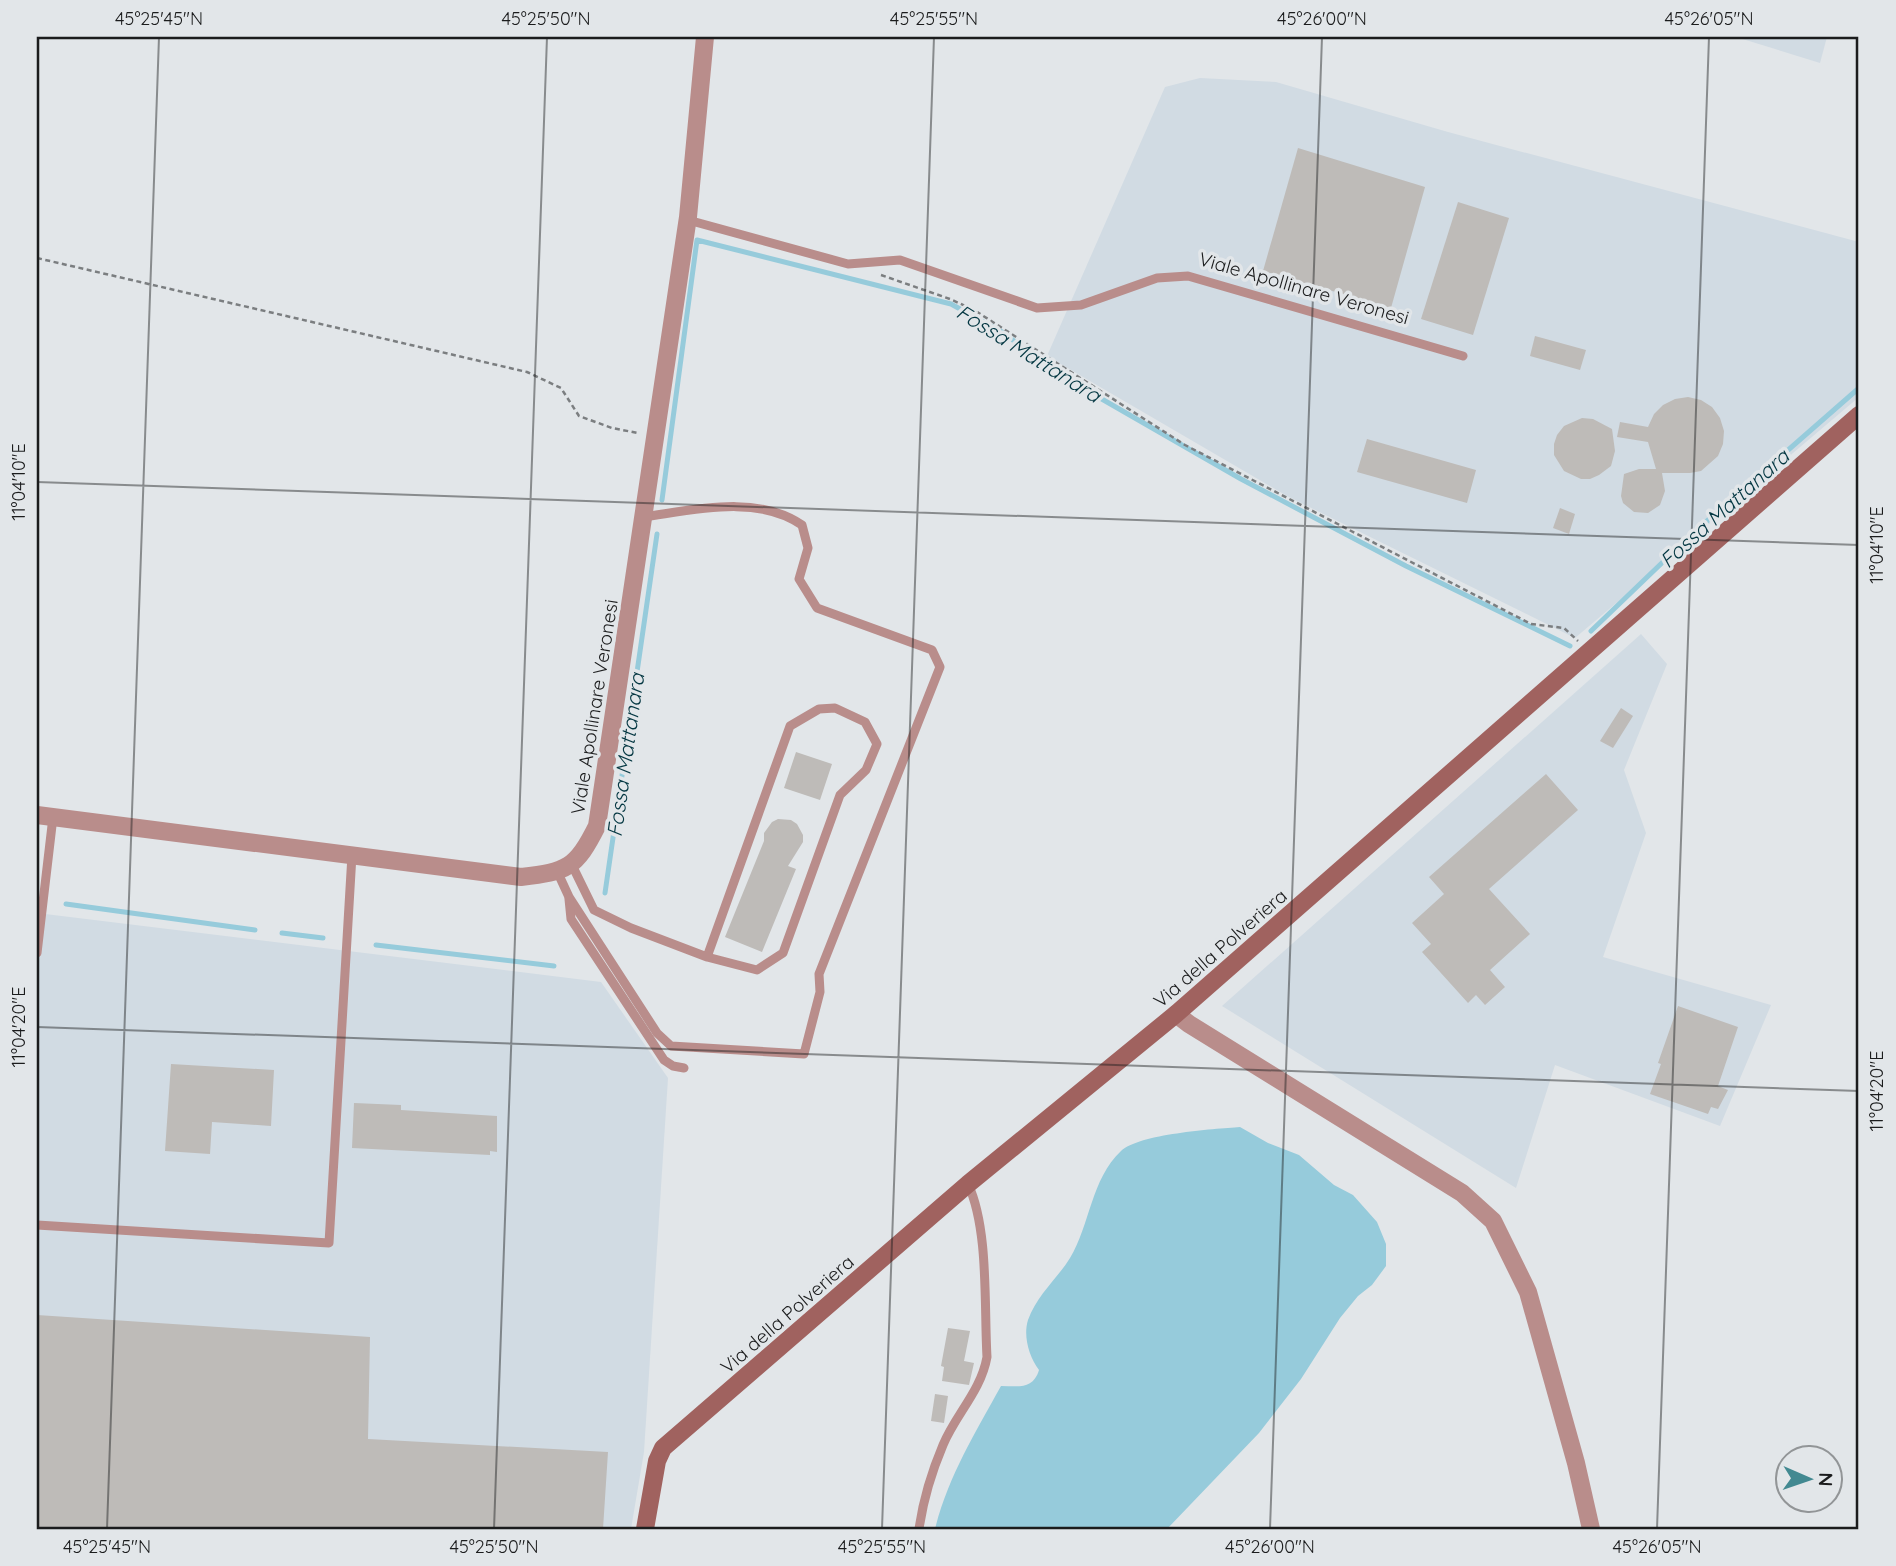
<svg xmlns="http://www.w3.org/2000/svg" width="1896" height="1566" viewBox="0 0 1896 1566" font-family="Quicksand,sans-serif">
<style>
.built{fill:#d1dbe3}
.water{fill:#96cbdb}
.lines{fill:none;stroke-linecap:round;stroke-linejoin:round}
.stream{stroke:#96cbdb;stroke-width:5}
.building{fill:#bebbb8}
.path{stroke:#7b7e80;stroke-width:2.5;stroke-dasharray:5 3.5;stroke-linecap:butt}
.lane{stroke:#b98d8b;stroke-width:9}
.street{stroke:#b98d8b;stroke-width:18}
.secondary{stroke:#a0625f;stroke-width:18}
.ticks{fill:none;stroke:#1b1c1d;stroke-width:2;stroke-opacity:0.45}
.labels{text-anchor:middle;dominant-baseline:central;stroke-width:7;stroke-linejoin:round;paint-order:stroke}
.street-label{font-size:19px;fill:#1b1c1d;stroke:#e2e6e9}
.water-label{font-size:21px;font-style:italic;fill:#043742;stroke:#e2e6e9}
.neatline{fill:none;stroke:#1b1c1d;stroke-width:2.5}
.ticks-label{font-size:18px;text-anchor:middle;fill:#1b1c1d}
</style>
<rect width="100%" height="100%" fill="#e2e6e9"/>
<g class="built">
<path d="M 1736,37 L 1827,37 L 1820,63 Z"/>
<path d="M 1200,78 L 1276,82 L 1448,132 L 1859,242 L 1859,397 L 1575,638 L 1287,496 L 1047,356 L 1165,87 Z"/>
<path d="M 1641,634 L 1667,664 L 1624,770 L 1646,833 L 1603,957 L 1771,1005 L 1720,1126 L 1555,1065 L 1516,1188 L 1222,1006 Z"/>
<path d="M 37,913 L 601,982 L 668,1078 L 644,1452 L 631,1529 L 37,1529 Z"/>
</g>
<path class="water" d="M 1240,1127 L 1268,1143 L 1299,1155 L 1334,1185 L 1353,1195 L 1377,1222 L 1386,1244 L 1386,1266 L 1372,1285 L 1358,1296 L 1340,1318 L 1301,1379 L 1259,1433 L 1167,1529 L 935,1529 C 948,1477 975,1433 1001,1386 C 1018,1386 1033,1390 1039,1370 C 1029,1357 1023,1336 1028,1320 C 1037,1295 1057,1279 1070,1258 C 1090,1225 1091,1179 1121,1151 C 1139,1134 1213,1129 1240,1127 Z"/>
<g class="lines">
<g class="stream">
<path d="M 662,500 L 697,240 L 951,304 L 1002,332 L 1060,375 L 1241,479 L 1406,566 L 1570,646"/>
<path d="M 1591,631 L 1691,535 L 1859,388"/>
<path d="M 605,893 L 657,534"/>
<path d="M 66,904 L 255,930"/>
<path d="M 282,933 L 323,938"/>
<path d="M 376,945 L 554,966"/>
</g>
</g>
<g class="building">
<path d="M 1298,148 L 1425,187 L 1391,308 L 1263,271 Z"/>
<path d="M 1458,202 L 1509,218 L 1473,335 L 1421,319 Z"/>
<path d="M 1535,336 L 1586,350 L 1580,370 L 1530,356 Z"/>
<path d="M 1688,397 L 1701,400 L 1712,407 L 1720,418 L 1724,431 L 1723,444 L 1718,456 L 1701,471 L 1690,473 L 1662,473 L 1665,491 L 1660,505 L 1648,513 L 1634,512 L 1623,503 L 1621,496 L 1624,474 L 1639,469 L 1656,469 L 1648,442 L 1617,437 L 1620,422 L 1648,427 L 1654,414 L 1663,405 L 1675,399 Z"/>
<path d="M 1582,418 L 1593,419 L 1612,429 L 1615,451 L 1611,466 L 1599,475 L 1590,479 L 1581,479 L 1564,471 L 1554,455 L 1554,444 L 1557,435 L 1564,426 Z"/>
<path d="M 1367,439 L 1476,470 L 1467,503 L 1357,472 Z"/>
<path d="M 1560,508 L 1575,514 L 1569,534 L 1553,528 Z"/>
<path d="M 1621,708 L 1633,716 L 1613,748 L 1600,741 Z"/>
<path d="M 796,752 L 832,764 L 820,800 L 784,788 Z"/>
<path d="M 1546,774 L 1578,810 L 1489,889 L 1530,934 L 1490,970 L 1505,987 L 1485,1005 L 1476,995 L 1468,1003 L 1422,952 L 1431,944 L 1412,923 L 1444,894 L 1429,877 Z"/>
<path d="M 778,819 L 791,820 L 797,824 L 803,835 L 803,842 L 788,866 L 796,869 L 762,952 L 725,937 L 764,841 L 764,833 L 772,822 Z"/>
<path d="M 1678,1006 L 1738,1027 L 1718,1086 L 1728,1090 L 1718,1109 L 1711,1107 L 1708,1114 L 1650,1094 L 1661,1064 L 1658,1063 Z"/>
<path d="M 171,1064 L 274,1070 L 271,1126 L 212,1122 L 210,1154 L 165,1151 Z"/>
<path d="M 354,1103 L 401,1105 L 401,1110 L 497,1116 L 497,1152 L 490,1151 L 490,1155 L 352,1148 Z"/>
<path d="M 37,1315 L 370,1337 L 368,1439 L 608,1452 L 603,1529 L 37,1529 Z"/>
<path d="M 948,1328 L 970,1331 L 964,1361 L 974,1363 L 969,1385 L 942,1381 L 944,1367 L 941,1366 Z"/>
<path d="M 935,1394 L 948,1396 L 944,1423 L 931,1421 Z"/>
</g>
<g class="lines">
<g class="path">
<path d="M 37,258 L 527,372 L 561,388 L 579,416 L 612,428 L 638,433"/>
<path d="M 881,275 L 950,299 L 974,310 L 1185,445 L 1531,624 L 1564,628 L 1578,641"/>
</g>
<g class="lane">
<path d="M 688,220 L 848,264 L 900,260 L 1037,308 L 1081,305 L 1157,278 L 1188,276 L 1463,356"/>
<path d="M 572,865 L 594,910 L 631,928 L 707,957 L 757,970 L 783,953 L 840,795 L 866,770 L 877,744 L 865,722 L 835,708 L 819,709 L 790,726 L 707,957"/>
<path d="M 557,871 L 569,897 L 657,1033 L 671,1046 L 804,1054 L 820,992 L 819,974 L 940,667 L 932,650 L 817,608 L 799,579 L 808,548 L 802,525 C 757,494 694,510 643,517"/>
<path d="M 569,899 L 571,919 L 664,1060 L 673,1066 L 684,1068"/>
<path d="M 37,953 L 53,817"/>
<path d="M 37,1225 L 329,1243 L 352,855"/>
<path d="M 919,1529 C 923,1501 932,1471 943,1445 C 956,1414 981,1391 987,1357 C 984,1306 989,1229 968,1184"/>
</g>
<g class="street">
<path d="M 37,815 L 521,877 C 567,872 576,868 597,826 L 688,217 L 705,37"/>
<path d="M 1176,1014 L 1189,1024 L 1462,1193 L 1493,1221 L 1528,1292 L 1576,1463 L 1591,1529"/>
</g>
<path class="secondary" d="M 645,1529 L 657,1461 L 663,1448 L 968,1184 L 1176,1014 L 1859,415"/>
</g>
<path class="ticks" d="M 37,482 L 1859,545M 37,1027 L 1859,1091M 107,1529 L 159,37M 494,1529 L 547,37M 882,1529 L 934,37M 1270,1529 L 1322,37M 1657,1529 L 1709,37"/>
<g class="labels">
<g class="street-label">
<text transform="translate(1304 288) rotate(16)">Viale Apollinare Veronesi</text>
<text transform="translate(594 707) rotate(-81)">Viale Apollinare Veronesi</text>
<text transform="translate(1220 948) rotate(-41)">Via della Polveriera</text>
<text transform="translate(787 1314) rotate(-41)">Via della Polveriera</text>
</g>
<g class="water-label">
<text transform="translate(1029 353) rotate(32)">Fossa Mattanara</text>
<text transform="translate(1724 508) rotate(-42)">Fossa Mattanara</text>
<text transform="translate(625 755) rotate(-82)">Fossa Mattanara</text>
</g>
</g>
<rect width="1896" height="1566" fill="none" stroke="#e2e6e9" stroke-width="77"/>
<g transform="translate(1809 1479) rotate(92)"><circle r="33" fill="#e2e6e9" stroke="#929597" stroke-width="2"/>
<path d="M0-5L12 26L0 18L-12 26Z" fill="#428991"/>
<text y="-10" font-size="19" font-weight="bold" text-anchor="middle" fill="#1b1c1d">N</text>
</g>
<rect x="38" y="38" width="1819" height="1490" class="neatline"/>
<g class="ticks-label">
<text x="159" y="25">45°25'45"N</text>
<text x="546" y="25">45°25'50"N</text>
<text x="934" y="25">45°25'55"N</text>
<text x="1322" y="25">45°26'00"N</text>
<text x="1709" y="25">45°26'05"N</text>
<text transform="translate(19 482) rotate(-90)" y="6">11°04'10"E</text>
<text transform="translate(1877 545) rotate(-90)" y="6">11°04'10"E</text>
<text transform="translate(19 1027) rotate(-90)" y="6">11°04'20"E</text>
<text transform="translate(1877 1091) rotate(-90)" y="6">11°04'20"E</text>
<text x="107" y="1553">45°25'45"N</text>
<text x="494" y="1553">45°25'50"N</text>
<text x="882" y="1553">45°25'55"N</text>
<text x="1270" y="1553">45°26'00"N</text>
<text x="1657" y="1553">45°26'05"N</text>
</g>
</svg>
